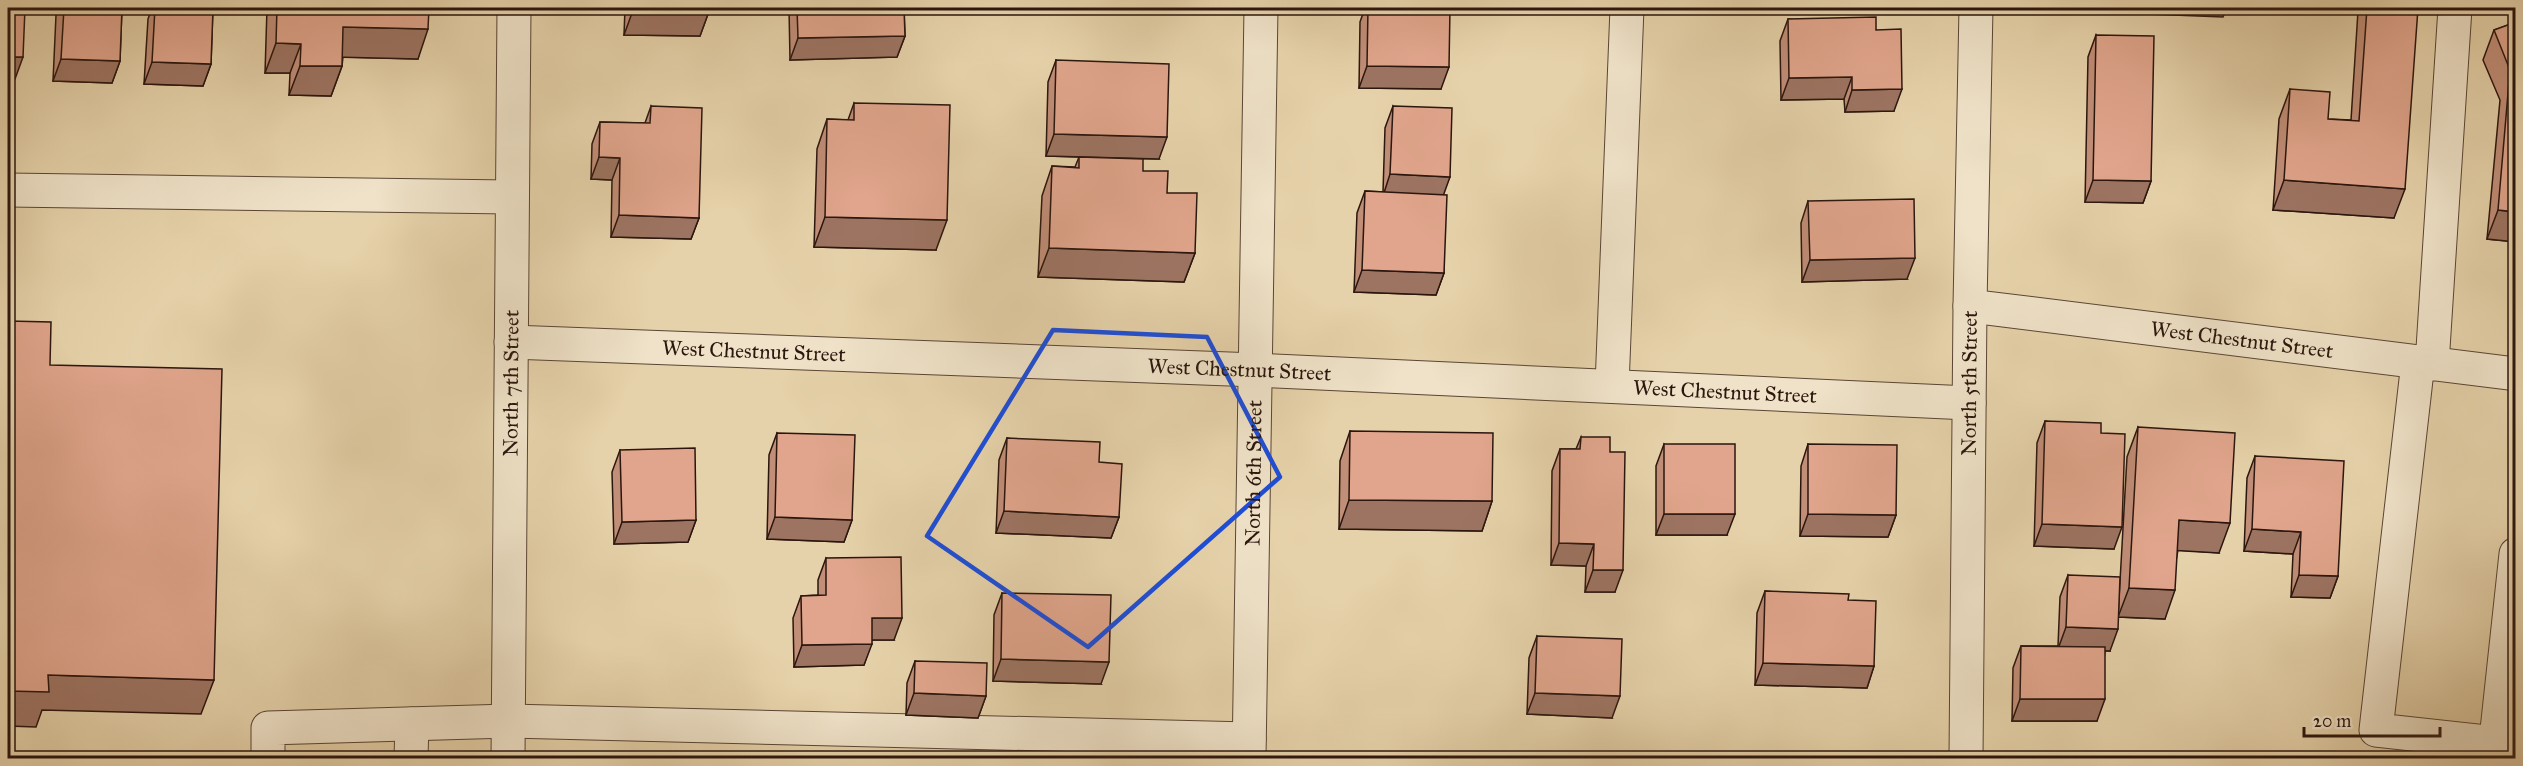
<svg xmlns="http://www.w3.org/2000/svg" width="2523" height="766" viewBox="0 0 2523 766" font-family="'IM FELL Great Primer',serif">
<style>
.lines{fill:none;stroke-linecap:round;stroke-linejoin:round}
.minor-casing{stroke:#5a4535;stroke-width:35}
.minor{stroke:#efe2c8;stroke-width:33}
.wall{fill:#c18e78;stroke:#2b160e;stroke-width:1.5}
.shaded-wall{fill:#9d7462;stroke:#2b160e;stroke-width:1.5}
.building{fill:#e0a58c;stroke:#2b160e;stroke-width:1.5}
.marked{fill:none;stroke:#1d4ed8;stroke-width:4.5;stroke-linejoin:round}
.labels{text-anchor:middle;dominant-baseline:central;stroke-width:4.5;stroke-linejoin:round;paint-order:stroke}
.street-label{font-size:21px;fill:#2b160e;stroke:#efe2c8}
</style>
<rect width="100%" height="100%" fill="#e6d2aa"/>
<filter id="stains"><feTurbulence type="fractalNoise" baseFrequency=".00333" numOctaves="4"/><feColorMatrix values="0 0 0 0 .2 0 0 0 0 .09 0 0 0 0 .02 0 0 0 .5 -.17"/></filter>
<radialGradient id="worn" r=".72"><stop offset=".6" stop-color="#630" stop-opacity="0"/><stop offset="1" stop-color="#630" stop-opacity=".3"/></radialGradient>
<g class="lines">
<g class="minor-casing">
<g id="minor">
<path d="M 8,190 L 512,197"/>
<path id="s1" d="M 1970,306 L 2516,374"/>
<path id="s2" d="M 511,342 L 1256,370 L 1969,403"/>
<path d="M 2418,362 L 2376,730 L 2495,743"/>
<path d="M 2432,364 L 2455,8"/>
<path d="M 1612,386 L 1627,8"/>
<path d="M 268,758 L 268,728 L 509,721 L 1249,739"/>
<path d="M 411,758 L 412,724"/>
<path id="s3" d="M 508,758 L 514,8"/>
<path id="s4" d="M 1249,758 L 1261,8"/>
<path id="s5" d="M 1966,758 L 1970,306 L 1976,8"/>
<path d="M 2494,758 L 2516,554"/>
</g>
</g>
<use href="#minor" class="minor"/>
</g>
<g class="wall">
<path d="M 59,8 L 122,8 L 120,61 L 112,83 L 53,81 L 56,15 Z"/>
<path d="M 152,8 L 213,8 L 211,64 L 203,86 L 144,84 L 148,19 Z"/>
<path d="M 267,8 L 429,8 L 418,59 L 343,57 L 342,66 L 331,96 L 289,95 L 290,73 L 265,73 Z"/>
<path d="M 625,8 L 708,8 L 708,14 L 700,36 L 624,35 Z"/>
<path d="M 789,8 L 904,8 L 905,36 L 897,57 L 790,60 Z"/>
<path d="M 1365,8 L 1450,8 L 1441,89 L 1359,88 L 1360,22 Z"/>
<path d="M 2360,8 L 2418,8 L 2394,218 L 2273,210 L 2279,119 L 2290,89 L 2328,119 L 2351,120 L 2358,11 Z"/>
<path d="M 1788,19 L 1876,30 L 1894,111 L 1845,112 L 1844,99 L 1781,100 L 1780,41 Z"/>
<path d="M 2516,22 L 2516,242 L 2487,239 L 2500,100 L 2483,60 L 2494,30 Z"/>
<path d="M 2096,35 L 2151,181 L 2143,203 L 2085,202 L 2088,57 Z"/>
<path d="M 1056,60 L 1159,159 L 1099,158 L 1143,171 L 1167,193 L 1195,253 L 1184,282 L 1038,277 L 1042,196 L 1052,166 L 1075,167 L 1079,157 L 1046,156 L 1048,82 Z"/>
<path d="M 854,103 L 936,250 L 814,247 L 817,149 L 827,119 L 848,120 Z"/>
<path d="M 651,106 L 699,218 L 691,239 L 611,237 L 612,180 L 591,179 L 592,144 L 600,122 L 645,123 Z"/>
<path d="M 1393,106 L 1443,195 L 1444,273 L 1436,295 L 1354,292 L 1357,213 L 1365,191 L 1383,192 L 1385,128 Z"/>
<path d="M 1808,201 L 1907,279 L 1802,282 L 1801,223 Z"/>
<path d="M 2045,421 L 2101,433 L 2114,549 L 2034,546 L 2037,443 Z"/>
<path d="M 2138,427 L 2219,553 L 2178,550 L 2165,619 L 2118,617 L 2127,457 Z"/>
<path d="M 1350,431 L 1492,501 L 1482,531 L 1339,529 L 1340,461 Z"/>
<path d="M 777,433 L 852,520 L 844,542 L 767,539 L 769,455 Z"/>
<path d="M 1581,437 L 1615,592 L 1585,592 L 1586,566 L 1551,565 L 1552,471 L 1560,449 L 1576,449 Z"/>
<path d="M 1007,438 L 1099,462 L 1119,517 L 1111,538 L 996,533 L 999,460 Z"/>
<path d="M 1664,444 L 1727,535 L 1656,535 L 1656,466 Z"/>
<path d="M 1808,444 L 1896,515 L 1888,537 L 1800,536 L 1801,466 Z"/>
<path d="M 620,450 L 696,520 L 688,542 L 614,544 L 612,472 Z"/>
<path d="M 2255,456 L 2338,576 L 2330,598 L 2291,597 L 2293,554 L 2244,551 L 2247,478 Z"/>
<path d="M 826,558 L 894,640 L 872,640 L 864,665 L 794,667 L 793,618 L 801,596 L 818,595 L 818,580 Z"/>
<path d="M 2068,575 L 2110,651 L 2105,651 L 2097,721 L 2012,721 L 2013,668 L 2021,646 L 2058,646 L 2060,597 Z"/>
<path d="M 1765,591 L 1848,600 L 1874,666 L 1867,688 L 1755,685 L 1757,613 Z"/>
<path d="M 1002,593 L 1101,684 L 993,681 L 994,615 Z"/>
<path d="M 1537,636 L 1612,718 L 1527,714 L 1529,658 Z"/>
<path d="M 915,661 L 986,696 L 978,718 L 906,715 L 907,683 Z"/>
</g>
<g class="shaded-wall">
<path d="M 2125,8 L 2227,8 L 2223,17 L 2123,13 Z"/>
<path d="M 2283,8 L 2352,8 L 2350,14 Z"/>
<path d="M 632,13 L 708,14 L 700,36 L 624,35 Z"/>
<path d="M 343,27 L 428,29 L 418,59 L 333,57 Z"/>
<path d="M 905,36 L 897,57 L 790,60 L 798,38 Z"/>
<path d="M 276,43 L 301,44 L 290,73 L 265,73 Z"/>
<path d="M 8,57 L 23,57 L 15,79 L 8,79 Z"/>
<path d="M 61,59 L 120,61 L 112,83 L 53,81 Z"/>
<path d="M 152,62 L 211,64 L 203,86 L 144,84 Z"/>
<path d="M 300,66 L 342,66 L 331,96 L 289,95 Z"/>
<path d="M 1367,66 L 1449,67 L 1441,89 L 1359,88 Z"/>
<path d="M 1852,77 L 1844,99 L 1781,100 L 1789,78 Z"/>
<path d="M 1902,89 L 1894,111 L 1845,112 L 1852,90 Z"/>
<path d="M 1054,134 L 1167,137 L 1159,159 L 1046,156 Z"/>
<path d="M 599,157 L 620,158 L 612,180 L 591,179 Z"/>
<path d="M 1390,174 L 1450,177 L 1442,199 L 1383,196 Z"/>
<path d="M 2093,180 L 2151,181 L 2143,203 L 2085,202 Z"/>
<path d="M 2284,180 L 2405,189 L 2394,218 L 2273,210 Z"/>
<path d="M 2498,210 L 2516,212 L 2516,242 L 2487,239 Z"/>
<path d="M 619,215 L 699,218 L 691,239 L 611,237 Z"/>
<path d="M 825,217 L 947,220 L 936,250 L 814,247 Z"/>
<path d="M 1049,248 L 1195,253 L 1184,282 L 1038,277 Z"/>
<path d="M 1915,258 L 1907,279 L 1802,282 L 1810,260 Z"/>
<path d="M 1362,270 L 1444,273 L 1436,295 L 1354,292 Z"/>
<path d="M 1349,500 L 1492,501 L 1482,531 L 1339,529 Z"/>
<path d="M 1004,511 L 1119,517 L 1111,538 L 996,533 Z"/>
<path d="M 1664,514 L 1735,514 L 1727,535 L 1656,535 Z"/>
<path d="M 1808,514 L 1896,515 L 1888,537 L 1800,536 Z"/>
<path d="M 775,517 L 852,520 L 844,542 L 767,539 Z"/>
<path d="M 696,520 L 688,542 L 614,544 L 622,522 Z"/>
<path d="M 2179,520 L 2230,523 L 2219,553 L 2168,550 Z"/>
<path d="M 2042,524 L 2122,527 L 2114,549 L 2034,546 Z"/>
<path d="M 2252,529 L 2301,532 L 2293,554 L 2244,551 Z"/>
<path d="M 1559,543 L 1594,544 L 1586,566 L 1551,565 Z"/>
<path d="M 1593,570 L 1623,570 L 1615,592 L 1585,592 Z"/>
<path d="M 2299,575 L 2338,576 L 2330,598 L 2291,597 Z"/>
<path d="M 2129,588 L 2175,590 L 2165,619 L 2118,617 Z"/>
<path d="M 872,618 L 902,618 L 894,640 L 864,640 Z"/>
<path d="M 2066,627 L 2118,629 L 2110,651 L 2058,649 Z"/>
<path d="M 872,644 L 864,665 L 794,667 L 802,645 Z"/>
<path d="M 1001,659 L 1109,662 L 1101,684 L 993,681 Z"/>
<path d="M 1763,663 L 1874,666 L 1867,688 L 1755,685 Z"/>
<path d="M 48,675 L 214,680 L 201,714 L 42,710 L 36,727 L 8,726 L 8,691 Z"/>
<path d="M 914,693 L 986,696 L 978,718 L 906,715 Z"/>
<path d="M 1535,693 L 1620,696 L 1612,718 L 1527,714 Z"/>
<path d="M 2020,699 L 2105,699 L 2097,721 L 2012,721 Z"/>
</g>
<g class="building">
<path d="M 8,8 L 25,8 L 23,57 L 8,57 Z"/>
<path d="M 64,8 L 122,8 L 120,61 L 61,59 Z"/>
<path d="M 155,8 L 213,8 L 211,64 L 152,62 Z"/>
<path d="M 277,8 L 429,8 L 428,29 L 343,27 L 342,66 L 300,66 L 301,44 L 276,43 Z"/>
<path d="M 632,8 L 708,8 L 708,14 L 632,13 Z"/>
<path d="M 797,8 L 904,8 L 905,36 L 798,38 Z"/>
<path d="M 1368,8 L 1450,8 L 1449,67 L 1367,66 Z"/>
<path d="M 2367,8 L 2418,8 L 2405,189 L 2284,180 L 2290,89 L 2330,92 L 2328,119 L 2359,121 Z"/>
<path d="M 1876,17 L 1876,30 L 1901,29 L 1902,89 L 1852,90 L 1852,77 L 1789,78 L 1788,19 Z"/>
<path d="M 2516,22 L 2516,212 L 2498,210 L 2510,70 L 2494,30 Z"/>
<path d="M 2096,35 L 2154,36 L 2151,181 L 2093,180 Z"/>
<path d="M 1056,60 L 1169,64 L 1167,137 L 1054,134 Z"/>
<path d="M 854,103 L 950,105 L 947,220 L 825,217 L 827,119 L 854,120 Z"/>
<path d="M 651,106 L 702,108 L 699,218 L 619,215 L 620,158 L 599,157 L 600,122 L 650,123 Z"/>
<path d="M 1393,106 L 1452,108 L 1450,177 L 1390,174 Z"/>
<path d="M 1079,157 L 1143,159 L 1143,171 L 1168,171 L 1167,193 L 1197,193 L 1195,253 L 1049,248 L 1052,166 L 1079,168 Z"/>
<path d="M 1365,191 L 1447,195 L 1444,273 L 1362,270 Z"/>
<path d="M 1914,199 L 1915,258 L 1810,260 L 1808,201 Z"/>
<path d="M 8,321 L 51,322 L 50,365 L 222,369 L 214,680 L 48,675 L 49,692 L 8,691 Z"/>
<path d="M 2045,421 L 2101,423 L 2101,433 L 2125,434 L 2122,527 L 2042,524 Z"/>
<path d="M 2138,427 L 2235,433 L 2230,523 L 2179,520 L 2175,590 L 2129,588 Z"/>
<path d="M 1350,431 L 1493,433 L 1492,501 L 1349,500 Z"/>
<path d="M 777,433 L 855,435 L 852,520 L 775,517 Z"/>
<path d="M 1581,437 L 1610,437 L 1610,452 L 1625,452 L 1623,570 L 1593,570 L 1594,544 L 1559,543 L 1560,449 L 1580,449 Z"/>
<path d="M 1007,438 L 1100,442 L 1099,462 L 1122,464 L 1119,517 L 1004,511 Z"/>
<rect x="1664" y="444" width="71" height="70"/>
<path d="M 1808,444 L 1897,445 L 1896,515 L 1808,514 Z"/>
<path d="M 695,448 L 696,520 L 622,522 L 620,450 Z"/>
<path d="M 2255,456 L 2344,461 L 2338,576 L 2299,575 L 2301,532 L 2252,529 Z"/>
<path d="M 901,557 L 902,618 L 872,618 L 872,644 L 802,645 L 801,596 L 826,595 L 826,558 Z"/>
<path d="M 2068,575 L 2120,577 L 2118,629 L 2066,627 Z"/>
<path d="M 1765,591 L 1849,594 L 1848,600 L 1876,601 L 1874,666 L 1763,663 Z"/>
<path d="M 1002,593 L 1111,595 L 1109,662 L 1001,659 Z"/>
<path d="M 1537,636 L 1622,639 L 1620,696 L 1535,693 Z"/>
<path d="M 2021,646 L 2105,647 L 2105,699 L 2020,699 Z"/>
<path d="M 915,661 L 987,663 L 986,696 L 914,693 Z"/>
</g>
<path class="marked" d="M 1053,330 L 1207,337 L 1280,477 L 1088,647 L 927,536 Z"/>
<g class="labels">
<g class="street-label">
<text stroke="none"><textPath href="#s1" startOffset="274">West Chestnut Street</textPath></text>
<text stroke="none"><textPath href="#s2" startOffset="243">West Chestnut Street</textPath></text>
<text stroke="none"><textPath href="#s2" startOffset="729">West Chestnut Street</textPath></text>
<text stroke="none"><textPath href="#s3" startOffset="375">North 7th Street</textPath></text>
<text stroke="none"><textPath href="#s5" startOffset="375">North 5th Street</textPath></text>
<text stroke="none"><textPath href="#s2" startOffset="1215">West Chestnut Street</textPath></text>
<text stroke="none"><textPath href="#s4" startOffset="285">North 6th Street</textPath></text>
</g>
</g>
<rect width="2523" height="766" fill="none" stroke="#e6d2aa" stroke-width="30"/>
<rect x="9" y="9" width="2505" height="748" fill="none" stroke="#2b160e" stroke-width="3"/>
<rect x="15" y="15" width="2493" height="736" fill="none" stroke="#2b160e" stroke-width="1.5"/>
<path d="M2304 727v9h136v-9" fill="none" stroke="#2b160e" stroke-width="3"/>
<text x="2313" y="727" font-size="18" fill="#2b160e" stroke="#efe2c8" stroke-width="4.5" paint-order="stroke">20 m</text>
<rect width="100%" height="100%" filter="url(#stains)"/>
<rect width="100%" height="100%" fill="url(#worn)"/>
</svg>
